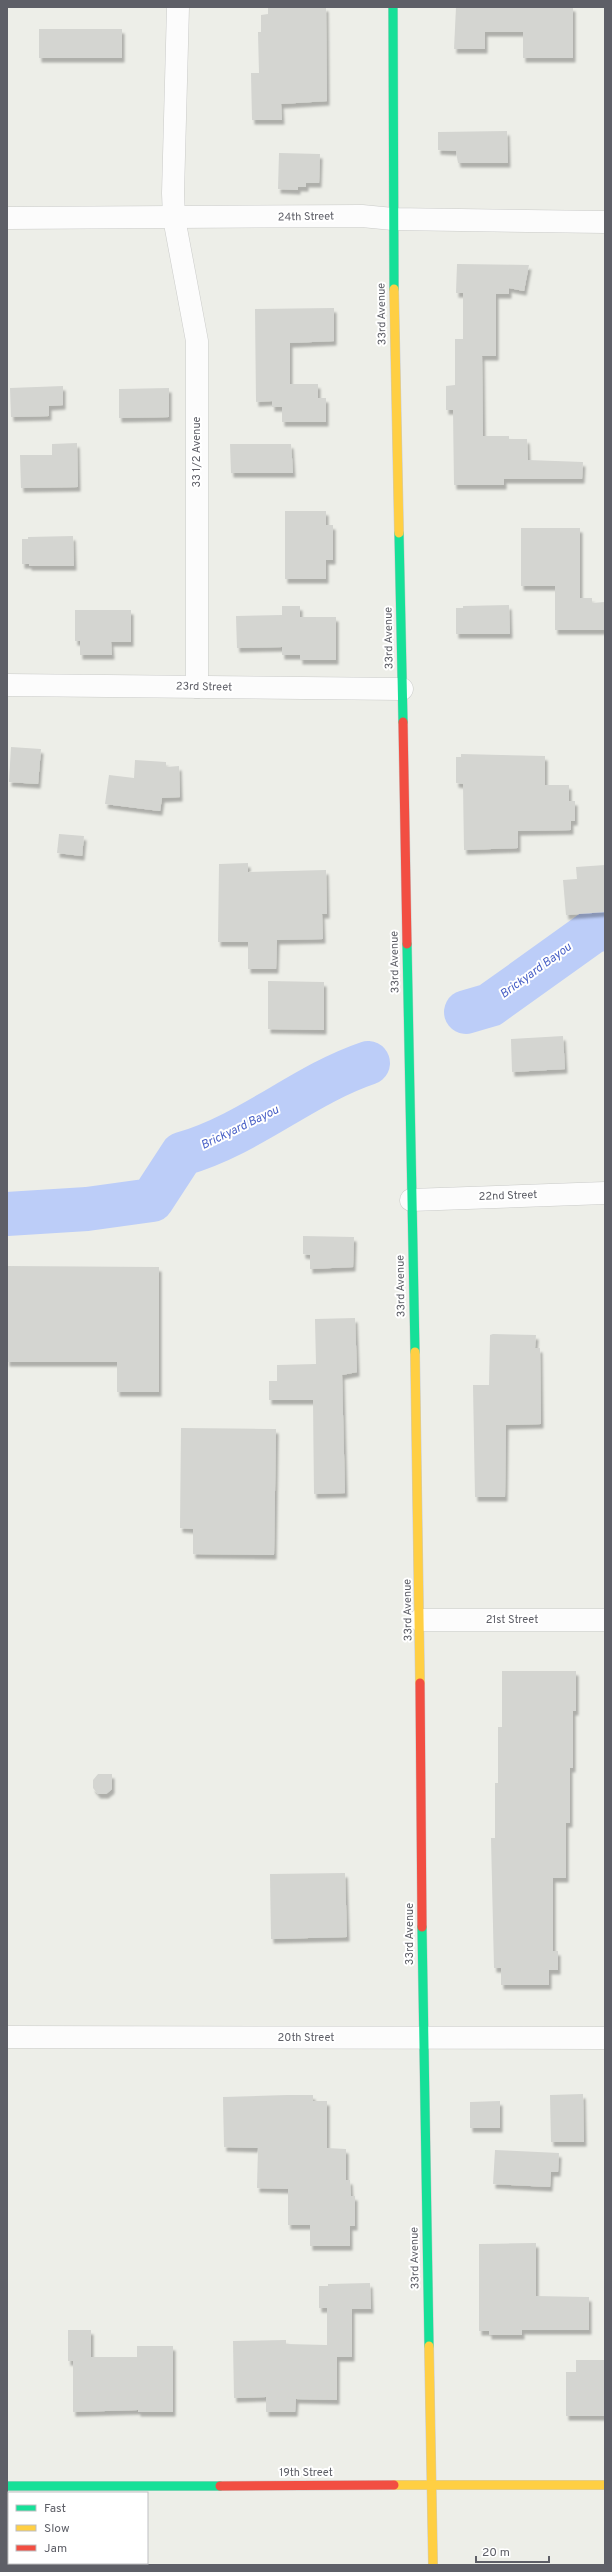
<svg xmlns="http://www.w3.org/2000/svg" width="612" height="2572" viewBox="0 0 612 2572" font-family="Overpass,sans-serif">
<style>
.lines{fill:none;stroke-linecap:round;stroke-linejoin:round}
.river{stroke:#bccdf8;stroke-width:44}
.building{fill:#d4d5d1;filter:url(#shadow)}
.street-casing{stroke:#cacbc9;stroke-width:23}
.fast-casing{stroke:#cacbca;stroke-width:10}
.slow-casing{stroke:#cacbca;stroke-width:10}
.jam-casing{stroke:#cacbca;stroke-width:10}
.street{stroke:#fcfcfc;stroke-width:22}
.fast{stroke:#16e098;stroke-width:9}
.slow{stroke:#ffcf43;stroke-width:9}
.jam{stroke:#f24e42;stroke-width:9}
.labels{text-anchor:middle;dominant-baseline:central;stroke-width:4;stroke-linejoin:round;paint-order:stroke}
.street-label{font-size:11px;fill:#5e5f67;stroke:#fff}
.water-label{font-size:12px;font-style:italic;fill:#465ec6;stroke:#fff}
</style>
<defs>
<filter id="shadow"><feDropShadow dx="2.5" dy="4.5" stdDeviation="1" flood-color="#0004"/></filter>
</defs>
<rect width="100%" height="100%" fill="#edeee8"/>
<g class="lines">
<g class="river">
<path d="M 466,1012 L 490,1005 L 592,932 L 605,928"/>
<path d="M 7,1214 L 87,1209 L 152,1200 L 182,1154 C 251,1134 303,1085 368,1063"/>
</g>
</g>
<g class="building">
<path d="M 268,7 L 326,7 L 327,101 L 281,104 L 282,120 L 252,120 L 251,73 L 259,73 L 258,32 L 261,32 L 261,15 L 268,14 Z"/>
<path d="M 456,7 L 573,7 L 573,58 L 523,58 L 523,32 L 485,32 L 485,49 L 454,49 Z"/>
<rect x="39" y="29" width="83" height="29"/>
<path d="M 507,131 L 508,163 L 458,163 L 456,151 L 438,150 L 438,132 Z"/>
<path d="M 279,153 L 320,154 L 319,183 L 306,183 L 306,187 L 298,187 L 298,190 L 278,189 Z"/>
<path d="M 457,264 L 529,265 L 524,291 L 509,288 L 509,294 L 496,294 L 496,356 L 482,356 L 483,436 L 509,436 L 509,439 L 527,439 L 528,460 L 583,462 L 582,479 L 504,479 L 504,485 L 454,485 L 453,410 L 446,410 L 446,386 L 455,385 L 455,339 L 463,339 L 463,293 L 456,293 Z"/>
<path d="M 334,308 L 334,341 L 290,343 L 290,384 L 318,384 L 318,398 L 326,398 L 326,422 L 282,422 L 282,407 L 272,407 L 272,401 L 256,402 L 255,309 Z"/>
<path d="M 63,386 L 63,405 L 49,406 L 49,416 L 11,417 L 10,388 Z"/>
<path d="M 169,388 L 169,417 L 119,418 L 119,389 Z"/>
<path d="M 77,443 L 78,487 L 21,488 L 20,455 L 52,455 L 52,444 Z"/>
<path d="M 230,444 L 291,444 L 293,473 L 231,473 Z"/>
<path d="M 285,511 L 326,511 L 326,525 L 333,525 L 333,560 L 326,560 L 326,579 L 285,579 Z"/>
<path d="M 521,528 L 580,528 L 580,598 L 592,598 L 592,603 L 605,602 L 605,630 L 555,630 L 555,586 L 521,586 Z"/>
<path d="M 73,536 L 74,566 L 29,566 L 29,564 L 22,564 L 22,539 L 28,539 L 28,537 Z"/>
<path d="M 509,605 L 510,634 L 456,634 L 456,608 L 463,608 L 463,606 Z"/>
<path d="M 282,606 L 300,606 L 300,617 L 336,617 L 336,660 L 300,660 L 300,655 L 282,655 L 282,647 L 237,648 L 236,616 L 282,615 Z"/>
<path d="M 75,610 L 131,610 L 131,642 L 111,642 L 112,655 L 80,655 L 80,641 L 75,641 Z"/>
<path d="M 11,747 L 41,749 L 38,784 L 9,782 Z"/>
<path d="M 461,754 L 545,756 L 545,785 L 569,785 L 569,801 L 575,801 L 575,821 L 571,821 L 571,830 L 518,831 L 518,848 L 464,850 L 463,784 L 456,783 L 456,757 L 461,757 Z"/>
<path d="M 135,760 L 166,762 L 166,767 L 179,766 L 180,797 L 162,798 L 160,811 L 105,804 L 109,775 L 134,778 Z"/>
<path d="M 59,834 L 84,836 L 82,856 L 57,853 Z"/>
<path d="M 248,863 L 248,872 L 326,870 L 327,914 L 322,914 L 323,939 L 277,940 L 276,969 L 248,969 L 248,942 L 218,942 L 219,864 Z"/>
<path d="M 605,865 L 605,912 L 566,915 L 563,880 L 577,879 L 576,867 Z"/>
<path d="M 268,981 L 324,982 L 324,1030 L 268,1029 Z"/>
<path d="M 563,1036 L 565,1069 L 512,1072 L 511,1039 Z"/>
<path d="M 303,1236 L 354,1237 L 353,1267 L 310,1269 L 310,1255 L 303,1254 Z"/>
<path d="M 7,1266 L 159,1267 L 159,1392 L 117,1392 L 117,1362 L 7,1362 Z"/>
<path d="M 355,1318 L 357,1372 L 342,1375 L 345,1493 L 314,1494 L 313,1400 L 269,1400 L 269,1381 L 277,1381 L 277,1365 L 316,1364 L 315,1319 Z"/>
<path d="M 493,1334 L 536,1335 L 535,1348 L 540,1348 L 541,1424 L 506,1425 L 505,1497 L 475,1497 L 473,1385 L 489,1385 L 490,1335 Z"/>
<path d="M 181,1428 L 276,1429 L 274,1555 L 193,1554 L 193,1529 L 180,1528 Z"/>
<path d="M 502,1671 L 576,1671 L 576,1711 L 573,1711 L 573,1768 L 570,1768 L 570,1823 L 566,1823 L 566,1878 L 553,1878 L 553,1951 L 558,1951 L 558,1970 L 549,1970 L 549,1985 L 501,1985 L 501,1968 L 494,1968 L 491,1838 L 495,1838 L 495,1783 L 498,1783 L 498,1727 L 502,1727 Z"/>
<path d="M 98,1774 L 112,1774 L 112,1789 L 106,1794 L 98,1794 L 93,1788 L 93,1780 Z"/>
<path d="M 345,1873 L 347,1937 L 271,1939 L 270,1874 Z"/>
<path d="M 583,2094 L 584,2142 L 551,2142 L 550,2095 Z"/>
<path d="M 287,2095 L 313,2095 L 313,2101 L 327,2101 L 327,2148 L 346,2149 L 346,2180 L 350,2180 L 351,2196 L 355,2196 L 355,2226 L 350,2226 L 350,2246 L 310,2246 L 310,2225 L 288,2225 L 288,2189 L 257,2188 L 258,2148 L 224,2147 L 223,2097 Z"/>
<path d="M 500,2101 L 500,2128 L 470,2128 L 470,2102 Z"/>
<path d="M 495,2150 L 559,2153 L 558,2172 L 551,2172 L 550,2187 L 493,2184 Z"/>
<path d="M 536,2243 L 536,2296 L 589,2297 L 589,2330 L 522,2330 L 522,2335 L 489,2335 L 489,2331 L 479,2331 L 479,2244 Z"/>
<path d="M 370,2283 L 371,2309 L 352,2309 L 352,2357 L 337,2357 L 337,2400 L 296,2399 L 295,2412 L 266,2412 L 266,2397 L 234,2398 L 233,2341 L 286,2340 L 286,2344 L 327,2345 L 327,2308 L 319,2308 L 319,2286 L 328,2286 L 328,2284 Z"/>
<path d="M 68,2330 L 91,2330 L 91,2357 L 137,2357 L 137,2346 L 173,2346 L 173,2412 L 138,2412 L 138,2410 L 73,2412 L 73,2361 L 68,2361 Z"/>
<path d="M 576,2360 L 605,2360 L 605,2416 L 566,2416 L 566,2372 L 576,2372 Z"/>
</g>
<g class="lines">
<g class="street-casing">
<g id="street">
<path d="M 178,7 L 173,193 L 174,218 L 197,341 L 197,687"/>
<path d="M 7,218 L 362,216 L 393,219 L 605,222"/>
<path d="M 7,685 L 402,689"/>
<path d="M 411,1200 L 605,1193"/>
<path d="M 420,1620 L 605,1620"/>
<path d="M 7,2037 L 605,2038"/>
</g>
</g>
<g class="fast-casing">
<g id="fast">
<path d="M 393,7 L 394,289"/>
<path d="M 399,533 L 403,722"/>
<path d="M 407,944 L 415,1352"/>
<path d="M 422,1927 L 429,2346"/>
<path d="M 7,2486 L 220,2486"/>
</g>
</g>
<g class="slow-casing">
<g id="slow">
<path d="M 394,289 L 399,533"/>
<path d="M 415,1352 L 420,1683"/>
<path d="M 429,2346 L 433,2565"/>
<path d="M 394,2485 L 605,2485"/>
</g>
</g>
<g class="jam-casing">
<g id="jam">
<path d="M 403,722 L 407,944"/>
<path d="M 420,1683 L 422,1927"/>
<path d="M 220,2486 L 394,2485"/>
</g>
</g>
<use href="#street" class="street"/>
<use href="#fast" class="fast"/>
<use href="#slow" class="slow"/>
<use href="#jam" class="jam"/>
</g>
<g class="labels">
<g class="street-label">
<text transform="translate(306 217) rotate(-1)">24th Street</text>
<text transform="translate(382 314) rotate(-91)">33rd Avenue</text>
<text transform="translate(197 452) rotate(-90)">33 1/2 Avenue</text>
<text transform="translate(389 638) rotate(-91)">33rd Avenue</text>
<text transform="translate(204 687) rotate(1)">23rd Street</text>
<text transform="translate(395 962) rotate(-91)">33rd Avenue</text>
<text transform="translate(508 1196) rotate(-2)">22nd Street</text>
<text transform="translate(401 1286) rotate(-91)">33rd Avenue</text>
<text transform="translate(408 1610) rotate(-91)">33rd Avenue</text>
<text x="512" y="1620">21st Street</text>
<text transform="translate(410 1934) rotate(-90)">33rd Avenue</text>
<text x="306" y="2038">20th Street</text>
<text transform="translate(415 2258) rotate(-91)">33rd Avenue</text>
<text x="306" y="2473">19th Street</text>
</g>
<g class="water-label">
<text transform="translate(536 971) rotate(-36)">Brickyard Bayou</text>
<text transform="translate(240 1128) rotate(-26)">Brickyard Bayou</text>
</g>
</g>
<rect width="612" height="2572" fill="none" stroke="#5e5f67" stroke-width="16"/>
<rect x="8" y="2492" width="140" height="72" fill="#ffffff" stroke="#bfbfc2"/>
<rect x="16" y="2505" width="20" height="6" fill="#16e098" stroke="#bfbfc2"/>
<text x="44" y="2512" font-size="12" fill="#5e5f67">Fast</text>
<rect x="16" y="2525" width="20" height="6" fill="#ffcf43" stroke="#bfbfc2"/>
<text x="44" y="2532" font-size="12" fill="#5e5f67">Slow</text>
<rect x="16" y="2545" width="20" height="6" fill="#f24e42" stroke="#bfbfc2"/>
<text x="44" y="2552" font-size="12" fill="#5e5f67">Jam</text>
<path d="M476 2556v6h73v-6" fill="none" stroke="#5e5f67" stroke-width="2"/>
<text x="482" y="2556" font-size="12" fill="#5e5f67" stroke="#ffffff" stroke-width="3" paint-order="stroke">20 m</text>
</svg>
